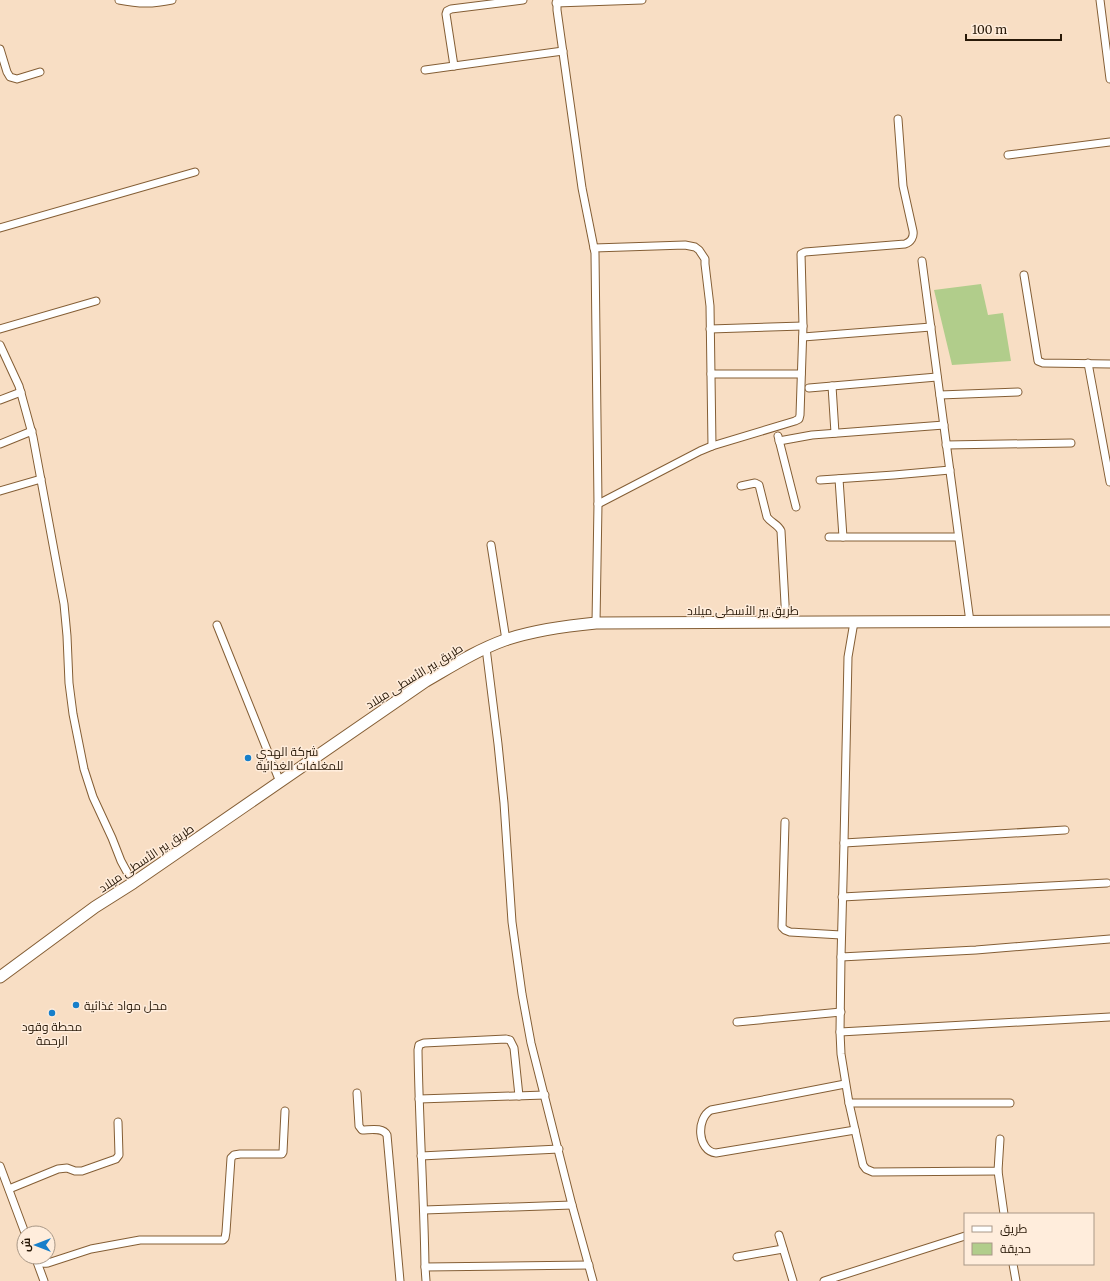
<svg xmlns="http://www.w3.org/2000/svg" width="1110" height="1281" viewBox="0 0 1110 1281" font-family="Merriweather,Cairo,serif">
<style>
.green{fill:#b1cd8b}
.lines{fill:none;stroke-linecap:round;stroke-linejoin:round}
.minor-casing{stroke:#845e35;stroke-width:9}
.primary-casing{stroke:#845e35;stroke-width:13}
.minor{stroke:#fff;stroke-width:7}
.primary{stroke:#fff;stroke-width:11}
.poi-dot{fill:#177fca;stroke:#ffeddc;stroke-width:1.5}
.labels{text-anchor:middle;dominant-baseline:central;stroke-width:3;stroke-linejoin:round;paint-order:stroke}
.street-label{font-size:12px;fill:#291908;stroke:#ffeddc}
.poi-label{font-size:12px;fill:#291908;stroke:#ffeddc;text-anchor:start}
</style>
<rect width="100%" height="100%" fill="#f8dec4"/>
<path class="green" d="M 981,284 L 988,315 L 1003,313 L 1011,361 L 952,365 L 934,290 Z"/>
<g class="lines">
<g class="minor-casing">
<g id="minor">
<path d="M 119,0 C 139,4 153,4 172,0"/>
<path d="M 557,0 L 557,10 L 582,188 L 595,253 L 598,504 L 596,623"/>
<path d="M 1100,0 L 1110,79"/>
<path d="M 556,3 L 642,0"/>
<path d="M 0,49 L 7,72 L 10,77 L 17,79 L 40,72"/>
<path d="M 454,66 L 446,14 L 447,11 L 451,9 L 523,0"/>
<path d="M 425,70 L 563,51"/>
<path d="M 1008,155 L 1110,142"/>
<path d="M 0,228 L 195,172"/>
<path d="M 594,248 L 685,245 L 695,247 L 699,250 L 705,259 L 705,264 L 710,306 L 712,446"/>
<path d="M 922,261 L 970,622"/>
<path d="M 1024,275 L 1038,361 L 1043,363 L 1110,364"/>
<path d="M 0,329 L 96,301"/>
<path d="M 710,329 L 803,326"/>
<path d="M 803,337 L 931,327"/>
<path d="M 0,345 L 19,386 L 33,437 L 64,604 L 67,636 L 69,683 L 73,714 L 84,769 L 93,797 L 112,838 L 121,861 L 133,883"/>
<path d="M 1088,363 L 1110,482"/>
<path d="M 711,374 L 801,374"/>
<path d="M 832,386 L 835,433"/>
<path d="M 809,388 L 937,377"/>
<path d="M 940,395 L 1018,392"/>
<path d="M 0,400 L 21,392"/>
<path d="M 778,436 L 796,507"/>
<path d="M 779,441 L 812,435 L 944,425"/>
<path d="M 0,444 L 32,431"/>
<path d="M 946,445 L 1071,443"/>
<path d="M 839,479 L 843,537"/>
<path d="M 820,480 L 894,475 L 950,470"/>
<path d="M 741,486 L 755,483 L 759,485 L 767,517 C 771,523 778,524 781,531 L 786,622"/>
<path d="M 0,491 L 41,479"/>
<path d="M 598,504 L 700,451 L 712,446 L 795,421 L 799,419 L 800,415 L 803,326 L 801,254 L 805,252 L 905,244 C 911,242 914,237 913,231 L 903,186 L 898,119"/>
<path d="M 829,537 L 958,537"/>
<path d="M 491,545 L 506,640"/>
<path d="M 854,622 L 848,657 L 844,843 L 841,957 L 976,950 L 1110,939"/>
<path d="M 217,625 L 280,782"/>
<path d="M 486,648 L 498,744 L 504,803 L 512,922 L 522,994 L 531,1043 L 572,1205 L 593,1281"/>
<path d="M 785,822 L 782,927 L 785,930 L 790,932 L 841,935"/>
<path d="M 844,843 L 1065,830"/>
<path d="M 842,897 L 1107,883"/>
<path d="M 841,957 L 840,1032 L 841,1054 L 849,1103 L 863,1165 L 866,1169 L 873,1172 L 998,1171 L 1000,1139"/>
<path d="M 737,1022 L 841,1012"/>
<path d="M 840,1032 L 1110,1017"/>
<path d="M 845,1084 L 711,1110 C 696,1118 697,1151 716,1153 L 855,1130"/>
<path d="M 357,1093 L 359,1126 L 362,1130 C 370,1130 383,1127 387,1135 L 400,1281"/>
<path d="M 419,1099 L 545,1095"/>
<path d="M 849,1103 L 1010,1103"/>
<path d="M 421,1156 L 559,1149"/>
<path d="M 0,1166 L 25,1233"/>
<path d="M 998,1171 L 1004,1214"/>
<path d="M 9,1189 L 58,1169 L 67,1168 L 75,1171 L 82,1171 L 116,1159 L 119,1155 L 118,1122"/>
<path d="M 424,1210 L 572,1205"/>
<path d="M 779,1235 L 793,1281"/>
<path d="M 35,1257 C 38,1263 41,1264 48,1263 L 91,1249 L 140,1240 L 223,1240 L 225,1238 L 226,1232 L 231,1158 L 234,1155 L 240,1154 L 282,1154 L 283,1152 L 285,1111"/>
<path d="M 737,1257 L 783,1249"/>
<path d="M 37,1262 L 44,1281"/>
<path d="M 1013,1264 L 1016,1281"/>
<path d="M 425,1267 C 424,1195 419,1123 418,1050 L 419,1045 L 424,1043 L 506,1039 L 510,1040 L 514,1048 L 519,1096"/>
<path d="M 426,1281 L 425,1267 L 589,1265"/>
<path d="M 824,1281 L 965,1236"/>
</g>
</g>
<g class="primary-casing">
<path id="primary" d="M 0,977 L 95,907 L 133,883 L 426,681 C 452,666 477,650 505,640 C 534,630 565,626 596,623 L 1110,621"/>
</g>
<use href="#minor" class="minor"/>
<use href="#primary" class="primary"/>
</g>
<g class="poi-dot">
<circle cx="248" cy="758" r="4"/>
<circle cx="76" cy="1005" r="4"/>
<circle cx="52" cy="1013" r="4"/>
</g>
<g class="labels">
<g class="street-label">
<text x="743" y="610">طريق بير الأسطى ميلاد</text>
<text transform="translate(414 676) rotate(-32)">طريق بير الأسطى ميلاد</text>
<text transform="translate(146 858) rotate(-34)">طريق بير الأسطى ميلاد</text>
</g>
<g class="poi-label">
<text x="256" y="751">شركة الهدي<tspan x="256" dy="14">للمغلفات الغذائية</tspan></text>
<text x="84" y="1005">محل مواد غذائية</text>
<text x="52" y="1026" text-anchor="middle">محطة وقود<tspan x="52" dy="14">الرحمة</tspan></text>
</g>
</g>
<rect x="964" y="1213" width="130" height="52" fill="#ffeddc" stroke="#a99887"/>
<rect x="972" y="1226" width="20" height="6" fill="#ffffff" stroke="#a99887"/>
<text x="1000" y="1233" font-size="12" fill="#291908">طريق</text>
<rect x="972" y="1243" width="20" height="12" fill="#b1cd8b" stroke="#a99887"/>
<text x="1000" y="1253" font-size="12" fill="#291908">حديقة</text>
<g transform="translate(36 1245) rotate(270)"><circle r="19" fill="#ffeddc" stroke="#a99887"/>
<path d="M0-3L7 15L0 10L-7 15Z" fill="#177fca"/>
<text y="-6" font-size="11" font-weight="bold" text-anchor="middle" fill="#291908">ش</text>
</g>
<path d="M966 34v6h95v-6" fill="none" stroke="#291908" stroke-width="2"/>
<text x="972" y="34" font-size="12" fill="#291908" stroke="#ffeddc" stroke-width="3" paint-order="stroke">100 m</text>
</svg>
